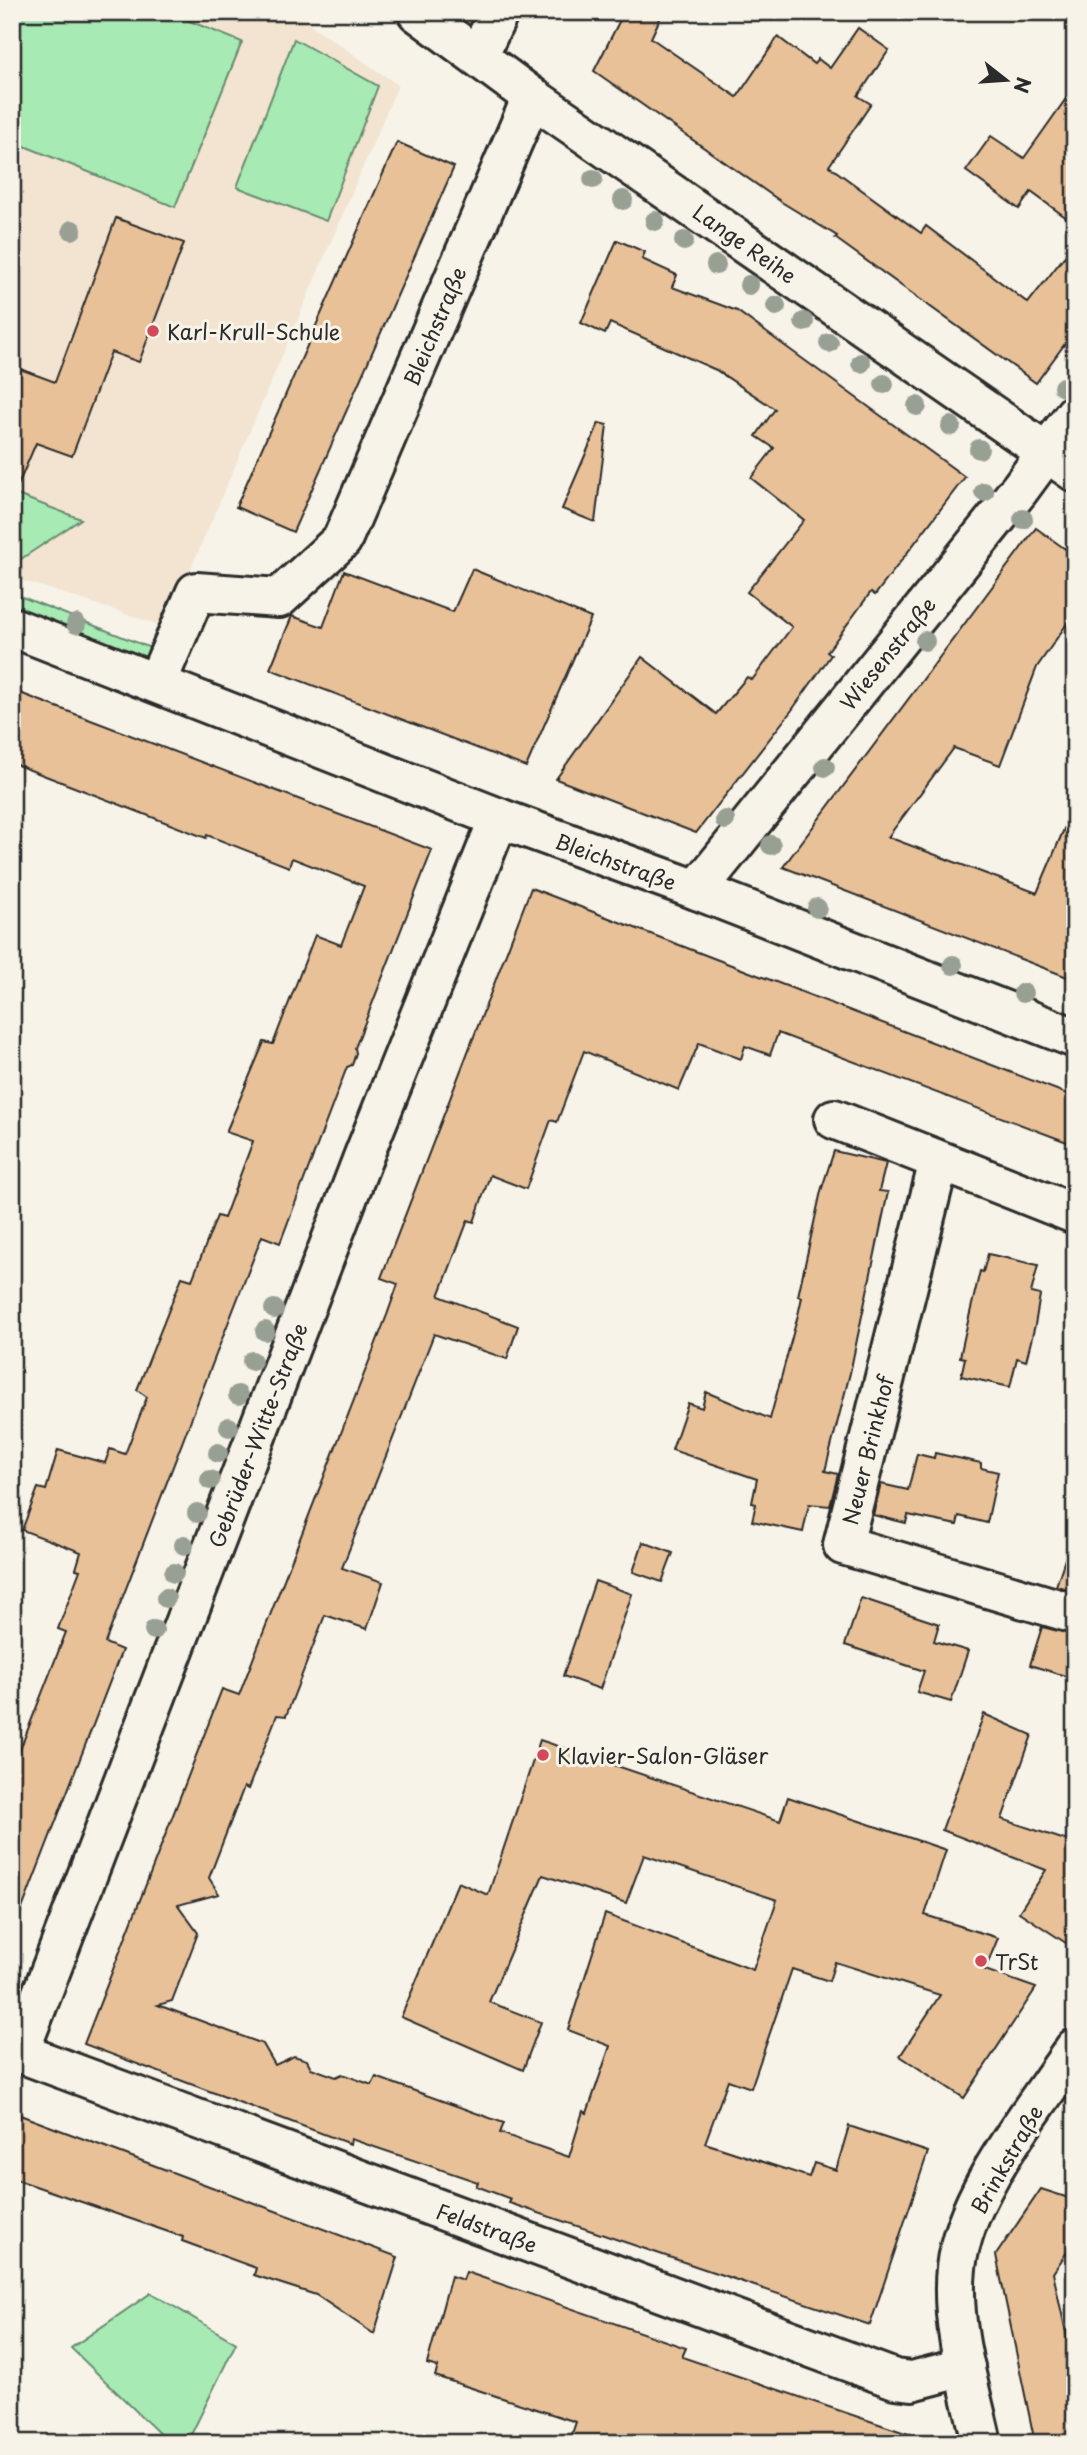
<svg xmlns="http://www.w3.org/2000/svg" width="1087" height="2455" viewBox="0 0 1087 2455" font-family="'Playpen Sans',sans-serif">
<style>
.built{fill:#f2e4d0}
.green{fill:#a7eab4;stroke:#698a70;stroke-width:2}
.building{fill:#e8c198;stroke:#2b2b2b;stroke-width:2}
.lines{fill:none;stroke-linecap:round;stroke-linejoin:round}
.street-casing{stroke:#2b2b2b;stroke-width:44}
.street{stroke:#f7f3e8;stroke-width:38}
.tree{fill:#989f93}
.poi-dot{fill:#d1495b;stroke:#f7f3e8;stroke-width:2.5}
.labels{text-anchor:middle;dominant-baseline:central;stroke-width:6;stroke-linejoin:round;paint-order:stroke}
.street-label{font-size:21px;fill:#2b2b2b;stroke:#f7f3e8}
.poi-label{font-size:21px;fill:#2b2b2b;stroke:#f7f3e8;text-anchor:start}
</style>
<rect width="100%" height="100%" fill="#f7f3e8"/>
<filter id="ink" filterUnits="userSpaceOnUse"><feTurbulence type="fractalNoise" baseFrequency=".0143" numOctaves="2"/><feDisplacementMap in="SourceGraphic" scale="14" xChannelSelector="R" yChannelSelector="G"/><feConvolveMatrix kernelMatrix="1 2 1 2 8 2 1 2 1" color-interpolation-filters="sRGB"/></filter>
<g filter="url(#ink)">
<path class="built" d="M 12,12 L 292,12 L 398,85 L 166,627 L 12,577 Z"/>
<g class="green">
<path d="M 12,12 L 167,12 L 242,42 L 175,207 L 12,141 Z"/>
<path d="M 294,39 L 378,86 L 326,221 L 237,187 Z"/>
<path d="M 12,493 L 81,519 L 12,565 Z"/>
<path d="M 12,593 L 156,650 L 152,661 L 12,606 Z"/>
<path d="M 151,2293 L 236,2343 L 187,2443 L 169,2443 L 71,2348 Z"/>
</g>
<g class="building">
<path d="M 624,12 L 663,12 L 651,38 L 737,97 L 778,37 L 814,64 L 818,59 L 830,68 L 858,28 L 889,50 L 858,96 L 871,104 L 829,166 L 921,233 L 926,226 L 1028,303 L 1075,243 L 1075,330 L 1036,383 L 835,238 L 837,236 L 783,203 L 594,71 Z"/>
<path d="M 1075,86 L 1075,224 L 1031,192 L 1019,209 L 966,171 L 991,136 L 1024,158 Z"/>
<path d="M 397,142 L 454,167 L 293,532 L 236,507 Z"/>
<path d="M 116,218 L 184,243 L 139,362 L 111,352 L 72,456 L 36,443 L 12,499 L 12,366 L 55,382 Z"/>
<path d="M 617,240 L 645,252 L 642,259 L 677,275 L 672,287 L 737,311 L 965,477 L 875,595 L 871,592 L 827,652 L 831,655 L 792,710 L 696,833 L 556,779 L 642,657 L 716,714 L 747,677 L 752,680 L 792,627 L 747,592 L 804,520 L 751,478 L 774,448 L 756,436 L 775,409 L 716,370 L 610,323 L 605,334 L 581,323 Z"/>
<path d="M 599,423 L 607,425 L 595,522 L 562,509 Z"/>
<path d="M 1036,528 L 1075,556 L 1075,612 L 1037,667 L 1000,765 L 954,748 L 888,837 L 1037,893 L 1075,803 L 1075,980 L 783,867 Z"/>
<path d="M 472,569 L 591,618 L 526,767 L 270,669 L 292,616 L 323,627 L 344,571 L 453,612 Z"/>
<path d="M 12,690 L 432,850 L 355,1048 L 356,1053 L 352,1065 L 347,1067 L 280,1243 L 262,1236 L 227,1326 L 105,1643 L 122,1650 L 15,1927 L 12,1770 L 66,1632 L 58,1629 L 80,1570 L 76,1569 L 81,1552 L 22,1530 L 38,1488 L 46,1490 L 58,1450 L 105,1463 L 110,1449 L 125,1454 L 147,1397 L 137,1390 L 182,1277 L 192,1280 L 217,1216 L 224,1218 L 253,1141 L 226,1132 L 264,1042 L 273,1044 L 315,935 L 341,945 L 364,886 L 292,858 L 289,867 L 207,835 L 206,838 L 12,763 Z"/>
<path d="M 531,888 L 1075,1097 L 1075,1145 L 778,1033 L 770,1055 L 745,1046 L 741,1059 L 699,1043 L 679,1090 L 584,1051 L 557,1122 L 551,1120 L 526,1189 L 490,1175 L 474,1222 L 468,1220 L 439,1296 L 518,1326 L 507,1359 L 434,1334 L 342,1568 L 383,1582 L 367,1629 L 325,1615 L 286,1716 L 277,1715 L 248,1789 L 244,1787 L 209,1878 L 219,1894 L 178,1905 L 198,1933 L 172,2001 L 158,2005 L 263,2044 L 275,2065 L 294,2056 L 307,2060 L 311,2068 L 336,2077 L 342,2074 L 372,2085 L 376,2077 L 504,2123 L 500,2133 L 569,2157 L 583,2111 L 587,2113 L 610,2046 L 568,2030 L 605,1914 L 753,1970 L 777,1900 L 644,1855 L 626,1903 L 543,1875 L 489,2002 L 541,2022 L 523,2070 L 401,2017 L 458,1882 L 488,1895 L 540,1740 L 780,1821 L 788,1797 L 946,1850 L 925,1915 L 998,1938 L 985,1970 L 1036,1988 L 964,2098 L 900,2056 L 940,1995 L 835,1962 L 829,1981 L 792,1969 L 751,2088 L 728,2080 L 705,2143 L 809,2177 L 814,2163 L 836,2170 L 849,2126 L 928,2152 L 870,2325 L 509,2203 L 511,2199 L 476,2186 L 478,2182 L 351,2139 L 350,2144 L 84,2044 L 222,1689 L 239,1695 L 387,1315 L 398,1284 L 381,1278 Z"/>
<path d="M 834,1151 L 886,1163 L 879,1191 L 888,1192 L 850,1373 L 825,1471 L 838,1474 L 830,1506 L 809,1504 L 803,1532 L 752,1521 L 756,1504 L 752,1503 L 757,1479 L 672,1450 L 688,1403 L 702,1408 L 706,1392 L 770,1419 L 798,1315 L 802,1297 L 798,1296 L 821,1191 Z"/>
<path d="M 988,1254 L 1038,1265 L 1031,1293 L 1040,1295 L 1035,1325 L 1026,1361 L 1017,1358 L 1010,1387 L 961,1376 L 965,1358 L 960,1357 L 965,1334 L 980,1271 L 983,1272 Z"/>
<path d="M 935,1453 L 981,1463 L 981,1468 L 998,1472 L 987,1523 L 959,1516 L 957,1525 L 908,1515 L 906,1523 L 873,1515 L 881,1484 L 908,1490 L 917,1454 L 934,1458 Z"/>
<path d="M 643,1542 L 673,1553 L 662,1582 L 633,1572 Z"/>
<path d="M 1069,1547 L 1075,1548 L 1075,1591 L 1056,1586 Z"/>
<path d="M 595,1581 L 632,1594 L 600,1689 L 563,1676 Z"/>
<path d="M 861,1598 L 939,1624 L 934,1641 L 968,1651 L 951,1702 L 917,1692 L 924,1671 L 845,1645 Z"/>
<path d="M 1042,1627 L 1075,1635 L 1075,1679 L 1030,1665 Z"/>
<path d="M 984,1714 L 1032,1735 L 1002,1819 L 1065,1840 L 1075,1825 L 1075,1949 L 1019,1912 L 1046,1870 L 942,1830 Z"/>
<path d="M 12,2112 L 398,2257 L 374,2334 L 316,2295 L 254,2275 L 256,2268 L 182,2241 L 183,2237 L 12,2178 Z"/>
<path d="M 1041,2189 L 1075,2200 L 1075,2240 L 1053,2273 L 1070,2351 L 1075,2351 L 1075,2443 L 1035,2443 L 996,2255 Z"/>
<path d="M 466,2272 L 686,2348 L 682,2357 L 917,2437 L 916,2443 L 705,2443 L 676,2433 L 674,2443 L 569,2443 L 576,2422 L 435,2376 L 438,2367 L 427,2364 L 451,2276 L 463,2280 Z"/>
</g>
<g class="lines">
<g class="street-casing">
<g id="street">
<path d="M 417,12 L 532,97 L 1075,472"/>
<path d="M 478,56 L 499,12"/>
<path d="M 12,627 L 499,818 L 697,890 L 1075,1038"/>
<path d="M 157,682 L 196,592 L 279,598 L 342,540 L 532,97"/>
<path d="M 697,890 L 1019,490 L 1075,414"/>
<path d="M 834,1119 L 1075,1214"/>
<path d="M 939,1161 L 843,1545 L 1075,1614"/>
<path d="M 12,2050 L 895,2379 L 912,2381 L 965,2367"/>
<path d="M 19,2053 L 364,1155 L 499,818"/>
<path d="M 982,2443 C 970,2388 950,2325 956,2268 C 964,2193 1034,2110 1075,2048"/>
</g>
</g>
<use href="#street" class="street"/>
</g>
<g class="tree">
<circle cx="593" cy="179" r="10"/>
<circle cx="623" cy="200" r="10"/>
<circle cx="655" cy="221" r="10"/>
<circle cx="72" cy="230" r="10"/>
<circle cx="684" cy="241" r="10"/>
<circle cx="716" cy="265" r="10"/>
<circle cx="749" cy="285" r="10"/>
<circle cx="776" cy="306" r="10"/>
<circle cx="804" cy="322" r="10"/>
<circle cx="829" cy="343" r="10"/>
<circle cx="861" cy="363" r="10"/>
<circle cx="884" cy="384" r="10"/>
<circle cx="1063" cy="387" r="10"/>
<circle cx="917" cy="406" r="10"/>
<circle cx="951" cy="426" r="10"/>
<circle cx="979" cy="449" r="10"/>
<circle cx="984" cy="492" r="10"/>
<circle cx="1023" cy="519" r="10"/>
<circle cx="76" cy="624" r="10"/>
<circle cx="925" cy="641" r="10"/>
<circle cx="825" cy="767" r="10"/>
<circle cx="725" cy="820" r="10"/>
<circle cx="771" cy="845" r="10"/>
<circle cx="817" cy="908" r="10"/>
<circle cx="953" cy="965" r="10"/>
<circle cx="1023" cy="993" r="10"/>
<circle cx="274" cy="1309" r="10"/>
<circle cx="265" cy="1331" r="10"/>
<circle cx="252" cy="1361" r="10"/>
<circle cx="238" cy="1395" r="10"/>
<circle cx="229" cy="1427" r="10"/>
<circle cx="218" cy="1453" r="10"/>
<circle cx="210" cy="1480" r="10"/>
<circle cx="197" cy="1513" r="10"/>
<circle cx="184" cy="1545" r="10"/>
<circle cx="174" cy="1573" r="10"/>
<circle cx="166" cy="1598" r="10"/>
<circle cx="154" cy="1630" r="10"/>
</g>
</g>
<g class="poi-dot">
<circle cx="153" cy="331" r="7"/>
<circle cx="543" cy="1755" r="7"/>
<circle cx="981" cy="1961" r="7"/>
</g>
<g class="labels">
<g class="street-label">
<text transform="translate(745 243) rotate(35)">Lange Reihe</text>
<text transform="translate(434 326) rotate(-67)">Bleichstraße</text>
<text transform="translate(887 653) rotate(-51)">Wiesenstraße</text>
<text transform="translate(616 861) rotate(20)">Bleichstraße</text>
<text transform="translate(257 1435) rotate(-69)">Gebrüder-Witte-Straße</text>
<text transform="translate(867 1450) rotate(-76)">Neuer Brinkhof</text>
<text transform="translate(1006 2159) rotate(-60)">Brinkstraße</text>
<text transform="translate(487 2227) rotate(20)">Feldstraße</text>
</g>
<g class="poi-label">
<text x="167" y="331">Karl-Krull-Schule</text>
<text x="557" y="1755">Klavier-Salon-Gläser</text>
<text x="995" y="1961">TrSt</text>
</g>
</g>
<rect width="1087" height="2455" fill="none" stroke="#f7f3e8" stroke-width="42"/>
<rect x="21" y="21" width="1045" height="2413" fill="none" stroke="#2b2b2b" stroke-width="2.5" filter="url(#ink)"/>
<g transform="translate(1006 80) rotate(107)" stroke="#f7f3e8" stroke-width="5" paint-order="stroke">
<path d="M0-5L12 26L0 18L-12 26Z" fill="#2b2b2b"/>
<text y="-10" font-size="19" font-weight="bold" text-anchor="middle" fill="#2b2b2b">N</text>
</g>
</svg>
